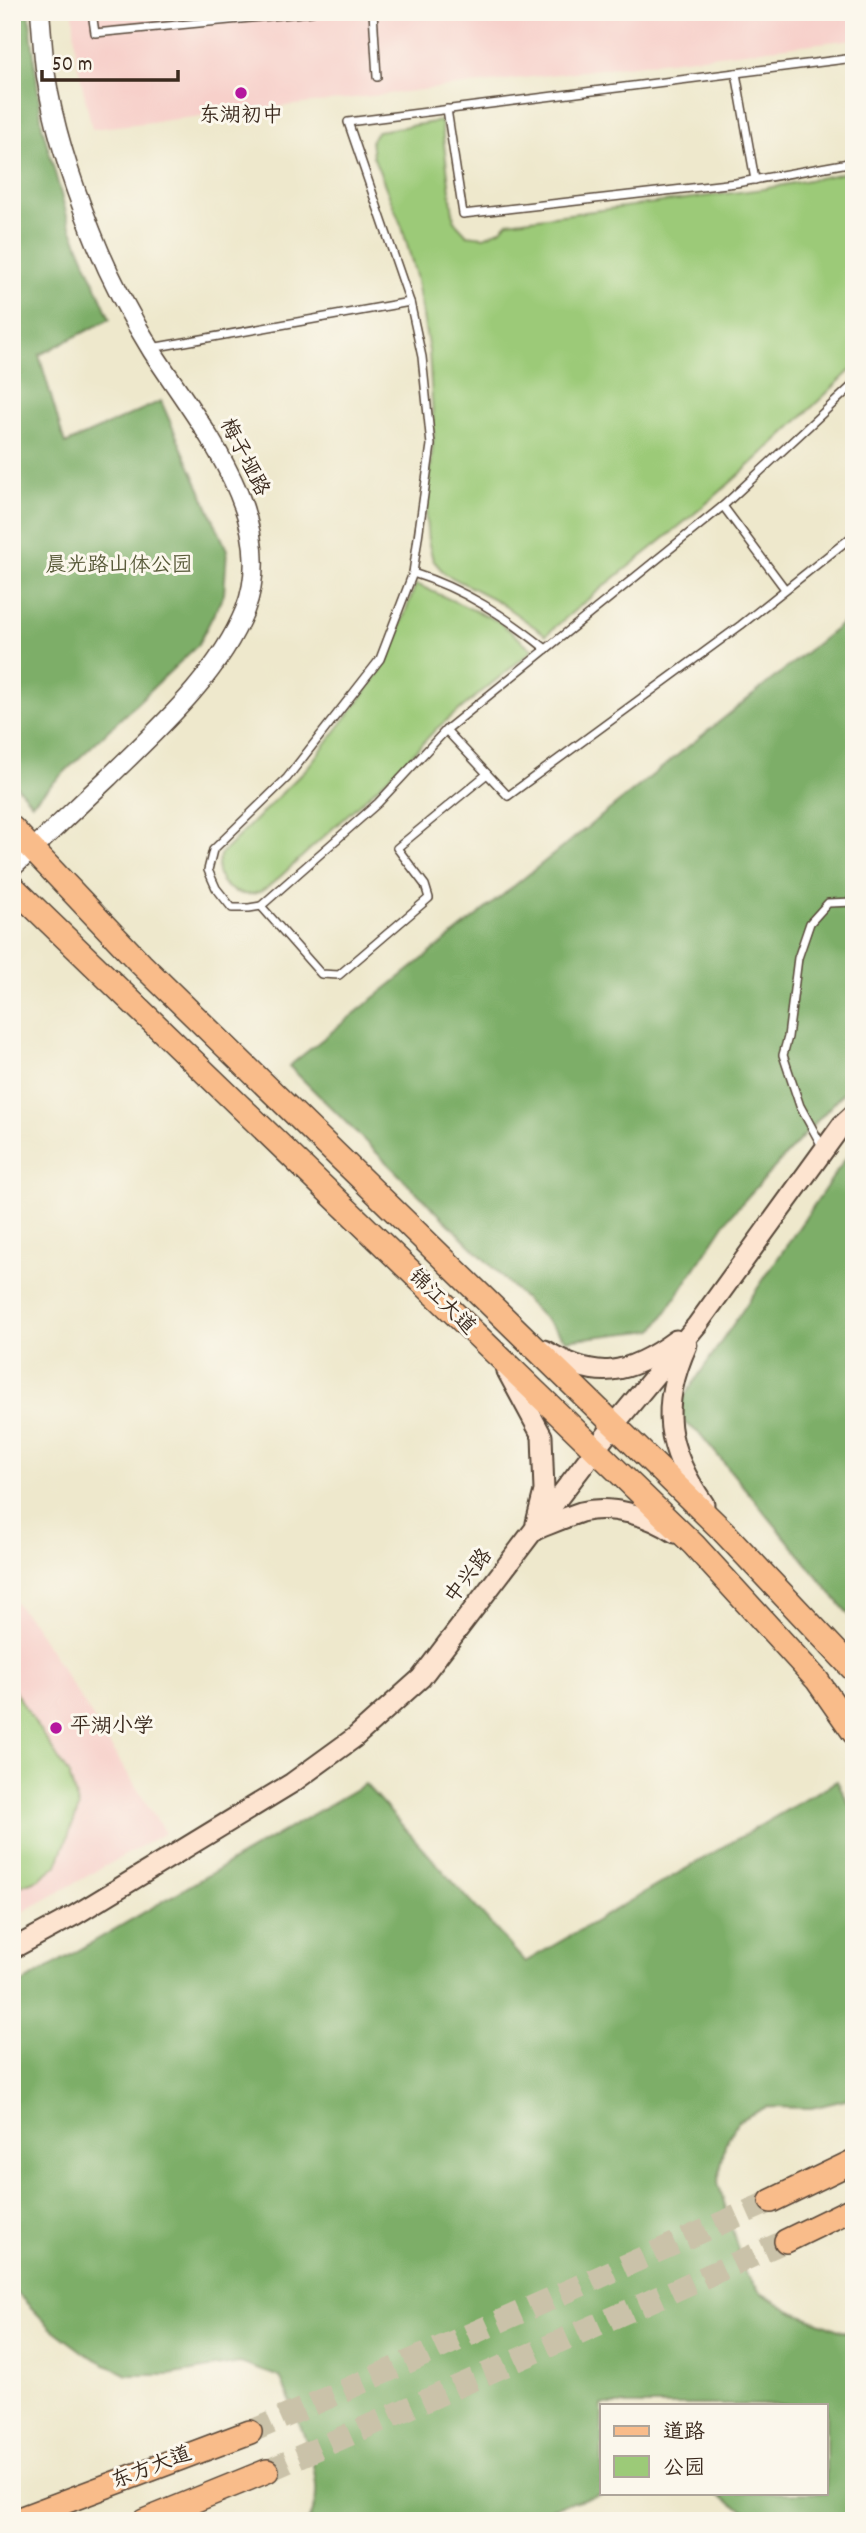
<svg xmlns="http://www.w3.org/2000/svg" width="866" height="2533" viewBox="0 0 866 2533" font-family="Dekko,'LXGW WenKai TC',sans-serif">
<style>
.built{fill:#f7d0ca}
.green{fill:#9cca78;stroke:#6c7a4b;stroke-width:2}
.forest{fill:#7dae68;stroke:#5c6c43;stroke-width:2}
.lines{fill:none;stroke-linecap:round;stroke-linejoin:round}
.primary-tunnel{stroke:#cac2a9;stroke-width:23;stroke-dasharray:23 11;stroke-linecap:butt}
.service-casing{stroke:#564638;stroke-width:10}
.tertiary-casing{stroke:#564638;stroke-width:21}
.secondary-casing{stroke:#564638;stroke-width:23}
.primary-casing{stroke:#564638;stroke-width:26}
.service{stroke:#fff;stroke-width:7}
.tertiary{stroke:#fff;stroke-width:18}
.secondary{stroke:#fde4d0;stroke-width:19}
.primary{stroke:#f9bc8a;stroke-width:23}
.poi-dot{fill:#b5179e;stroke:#fbf7ec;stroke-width:2.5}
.labels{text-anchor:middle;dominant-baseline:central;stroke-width:6;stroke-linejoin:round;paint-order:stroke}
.poi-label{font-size:21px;fill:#3b2a1e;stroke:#fbf7ec}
.street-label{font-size:21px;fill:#3b2a1e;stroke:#fbf7ec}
.park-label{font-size:21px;fill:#585a39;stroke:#fbf7ec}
</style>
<rect width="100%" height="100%" fill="#fbf7ec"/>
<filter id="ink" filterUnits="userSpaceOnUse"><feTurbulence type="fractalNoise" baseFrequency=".0143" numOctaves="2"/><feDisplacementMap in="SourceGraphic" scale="14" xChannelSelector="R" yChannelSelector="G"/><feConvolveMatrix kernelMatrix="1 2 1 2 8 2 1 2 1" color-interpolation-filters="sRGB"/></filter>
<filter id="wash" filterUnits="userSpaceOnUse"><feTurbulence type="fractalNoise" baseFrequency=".00686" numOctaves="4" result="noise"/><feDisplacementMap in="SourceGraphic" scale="28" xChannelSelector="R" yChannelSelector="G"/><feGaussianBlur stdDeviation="1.57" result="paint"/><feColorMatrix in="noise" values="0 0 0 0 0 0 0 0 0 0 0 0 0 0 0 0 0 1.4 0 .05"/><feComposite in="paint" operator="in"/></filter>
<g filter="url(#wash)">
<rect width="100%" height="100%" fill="#eee8cc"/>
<g class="built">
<path d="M 73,12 L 854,12 L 854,39 L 92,129 L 76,57 Z"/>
<path d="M 12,1599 L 33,1623 L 165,1833 L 12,1918 Z"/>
</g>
<g class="green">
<path d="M 441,121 L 454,221 L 467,235 L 484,237 L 500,230 L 508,222 L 763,189 L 854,171 L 854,367 C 803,416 753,464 700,509 C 649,552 595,591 546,635 L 496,600 L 445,574 L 433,560 L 428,541 L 426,518 L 434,433 L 429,351 L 416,276 L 402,227 L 373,156 L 371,141 L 378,131 Z"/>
<path d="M 416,584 L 498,621 L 533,650 L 436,729 L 405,762 L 282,875 C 275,881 267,889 259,892 C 243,899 221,889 218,872 C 217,867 219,860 220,855 L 307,768 L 358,702 L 386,663 Z"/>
<path d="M 12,1687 L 69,1775 L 79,1808 L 57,1865 L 39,1879 L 12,1889 Z"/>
</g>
<g class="forest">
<path d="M 12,12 L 29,12 L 42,126 L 69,223 L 110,319 L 39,355 L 65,444 L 161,401 L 227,550 L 224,594 L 198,645 L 32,803 L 12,781 Z"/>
<path d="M 854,614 L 854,1081 L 729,1217 L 654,1330 L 566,1340 L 289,1066 Z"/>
<path d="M 854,1146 L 854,1621 L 701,1435 L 673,1413 Z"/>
<path d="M 837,1781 L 854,1813 L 854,2098 L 811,2108 L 766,2107 L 738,2121 L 725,2145 L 718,2182 L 745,2273 L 761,2293 L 791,2311 L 854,2336 L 854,2521 L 763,2521 L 714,2493 L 826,2493 L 826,2405 L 602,2405 L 602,2493 L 605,2493 L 540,2511 L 516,2521 L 308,2521 C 333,2486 294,2412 280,2377 L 240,2363 L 169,2375 L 127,2375 L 84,2353 L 52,2329 L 12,2288 L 12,1989 L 365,1784 L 525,1962 Z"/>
</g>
</g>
<g filter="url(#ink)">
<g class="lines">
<g class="primary-tunnel">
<path d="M 250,2432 L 771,2201"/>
<path d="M 267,2471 L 786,2241"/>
</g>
<g class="service-casing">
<g id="service">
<path d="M 92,12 L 95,33 L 312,12"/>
<path d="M 373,12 L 377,77"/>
<path d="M 854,58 L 348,122 L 410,302 L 422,357 L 431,445 L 413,573 L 380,659 L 287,778 L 213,850 L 208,870 L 216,888 L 232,908 L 249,908 L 261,906 L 378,803 L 446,730 L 723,506 L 854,384"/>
<path d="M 736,73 L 755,180"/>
<path d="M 447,109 L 463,214 L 736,183 L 854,162"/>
<path d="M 151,348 L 410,302"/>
<path d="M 723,506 L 785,589"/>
<path d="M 413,573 C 464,589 505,616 546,649"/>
<path d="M 446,730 L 508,796 L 741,625 L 854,535"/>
<path d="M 261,906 L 321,974 L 339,975 L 429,898 L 425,885 L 397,848 L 487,774"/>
<path d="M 823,1148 L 800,1106 L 783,1055 L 788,1037 L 798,958 L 810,923 L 828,903 L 854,902"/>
</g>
</g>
<g class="tertiary-casing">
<path id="tertiary" d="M 12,868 C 45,838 77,807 109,777 C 159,728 218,676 245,610 C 281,518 198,423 152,351 C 129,314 108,274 92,233 C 72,183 54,129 46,76 C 43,55 42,33 40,12"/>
</g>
<g class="secondary-casing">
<g id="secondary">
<path d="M 687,1345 C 659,1407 666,1449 704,1504"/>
<path d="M 544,1350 C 596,1381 627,1376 676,1340"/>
<path d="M 507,1371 L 542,1436 L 544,1491 L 536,1523"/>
<path d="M 535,1530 C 550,1524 566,1517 581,1512 C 611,1504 650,1516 675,1533"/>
<path d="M 12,1949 L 75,1915 L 292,1783 L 354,1738 L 421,1678 L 614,1425 L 697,1325 L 842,1125 L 854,1114"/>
</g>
</g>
<g class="primary-casing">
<g id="primary">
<path d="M 12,828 L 141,964 L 722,1530 L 854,1670"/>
<path d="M 12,886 L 694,1545 L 817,1680 L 854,1733"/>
<path d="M 771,2201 L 854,2161"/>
<path d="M 786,2241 L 854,2208"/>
<path d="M 14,2521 L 250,2432"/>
<path d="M 144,2521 L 267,2471"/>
</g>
</g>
<use href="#service" class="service"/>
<use href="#tertiary" class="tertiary"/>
<use href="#secondary" class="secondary"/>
<use href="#primary" class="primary"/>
</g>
</g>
<g class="poi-dot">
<circle cx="241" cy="93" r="7"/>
<circle cx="56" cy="1728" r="7"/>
</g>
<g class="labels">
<g class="poi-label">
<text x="241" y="117">东湖初中</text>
<text x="70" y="1728" text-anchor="start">平湖小学</text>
</g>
<g class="street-label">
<text transform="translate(243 458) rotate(63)">梅子垭路</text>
<text transform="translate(441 1303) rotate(44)">锦江大道</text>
<text transform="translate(470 1577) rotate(-52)">中兴路</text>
<text transform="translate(152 2469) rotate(-21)">东方大道</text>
</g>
<g class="park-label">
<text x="119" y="567">晨光路山体公园</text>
</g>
</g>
<rect width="866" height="2533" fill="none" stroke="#fbf7ec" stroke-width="42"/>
<rect x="600" y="2404" width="228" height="91" fill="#fbf7ec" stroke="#aea59a" stroke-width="2"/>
<rect x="614" y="2426" width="35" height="10" fill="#f9bc8a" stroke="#aea59a" stroke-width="2"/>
<text x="663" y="2438" font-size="21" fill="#3b2a1e">道路</text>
<rect x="614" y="2456" width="35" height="21" fill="#9cca78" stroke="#aea59a" stroke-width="2"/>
<text x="663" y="2474" font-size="21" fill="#3b2a1e">公园</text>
<path d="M42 70v10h136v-10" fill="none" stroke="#3b2a1e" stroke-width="3.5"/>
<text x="52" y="70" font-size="21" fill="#3b2a1e" stroke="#fbf7ec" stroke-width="5" paint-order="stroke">50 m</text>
</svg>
